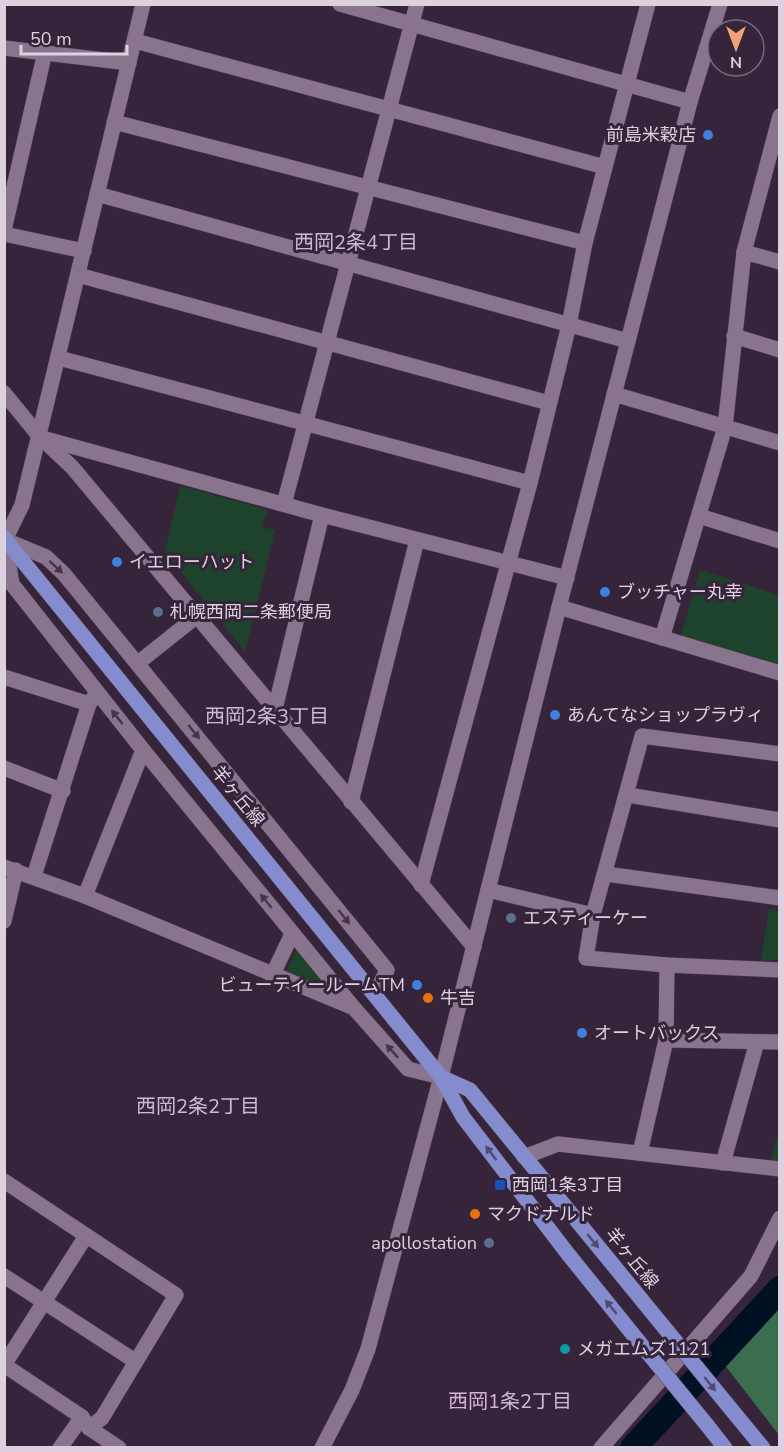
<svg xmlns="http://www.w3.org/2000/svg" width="784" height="1452" viewBox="0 0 784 1452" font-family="'Nunito Sans','Noto Sans JP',sans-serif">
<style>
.green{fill:#1e432c}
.forest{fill:#3b6e4e}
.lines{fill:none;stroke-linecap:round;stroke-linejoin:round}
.river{stroke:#001123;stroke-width:26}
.minor-casing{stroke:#4f4052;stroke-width:16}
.major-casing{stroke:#4f4052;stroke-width:16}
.minor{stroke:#89748d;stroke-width:15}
.major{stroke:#858cce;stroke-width:15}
.major-bridge-casing{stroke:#4f4052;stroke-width:16;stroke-linecap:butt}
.major-bridge{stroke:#858cce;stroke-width:15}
.oneway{fill:#47344b}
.oneway2{fill:#52486e}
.shop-dot{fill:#3f7fe0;stroke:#36243a;stroke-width:2}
.service-dot{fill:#5c6f8a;stroke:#36243a;stroke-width:2}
.food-dot{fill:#e8710a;stroke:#36243a;stroke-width:2}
.transit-dot{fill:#1a4fb4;stroke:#36243a;stroke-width:2}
.culture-dot{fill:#0f9aa8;stroke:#36243a;stroke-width:2}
.labels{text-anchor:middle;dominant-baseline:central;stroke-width:6;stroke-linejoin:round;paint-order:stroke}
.poi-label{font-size:18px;fill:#ddd1df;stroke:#36243a;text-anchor:start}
.street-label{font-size:18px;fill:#ddd1df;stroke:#36243a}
.neighbourhood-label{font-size:20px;fill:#cfb8d3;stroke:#36243a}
</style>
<rect width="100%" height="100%" fill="#36243a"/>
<g class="green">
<path d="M 180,486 L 268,510 L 262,527 L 275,530 L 245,652 L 165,552 Z"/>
<path d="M 700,570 L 779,595 L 779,669 L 683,642 L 681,635 Z"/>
<path d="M 769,909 L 779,910 L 779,960 L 761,961 Z"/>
<path d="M 298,946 L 338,998 L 284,977 Z"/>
<path d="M 779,1131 L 779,1165 L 769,1164 Z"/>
</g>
<path class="forest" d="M 779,1304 L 779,1435 L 724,1364 Z"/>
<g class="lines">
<path class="river" d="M 633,1448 L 780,1289"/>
<g class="minor-casing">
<g id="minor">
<path d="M 340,4 L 690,102"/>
<path d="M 135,41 L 605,167"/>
<path d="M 4,48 L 129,63"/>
<path d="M 114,122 L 585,243"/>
<path d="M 97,194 L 628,341"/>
<path d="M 4,230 L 45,52"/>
<path d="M 4,234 L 84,251"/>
<path d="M 744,252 L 780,262"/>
<path d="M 78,275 L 549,403"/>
<path d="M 734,336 L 780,350"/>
<path d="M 59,358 L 530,483"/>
<path d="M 4,393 L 40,437 L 72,467 L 474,947"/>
<path d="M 614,394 L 780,443"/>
<path d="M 42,438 L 322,515 L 567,578"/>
<path d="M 284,504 L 417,4"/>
<path d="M 699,516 L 780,541"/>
<path d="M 5,540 L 12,584 L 143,750 L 353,1007 L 408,1069 L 441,1077"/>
<path d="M 5,540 L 46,557 L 64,574 L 387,970 L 375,995"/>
<path d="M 4,542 L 22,505 L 143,4"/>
<path d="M 559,607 L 780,673"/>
<path d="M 662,638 L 725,427 L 744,252 L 780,116"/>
<path d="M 138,663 L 197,616"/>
<path d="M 4,677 L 89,704"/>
<path d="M 275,709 L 322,515"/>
<path d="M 780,754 L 642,736 L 593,915 L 586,958 L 667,965 L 780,970"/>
<path d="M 4,768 L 63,791"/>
<path d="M 628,795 L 780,820"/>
<path d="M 351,802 L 417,540"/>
<path d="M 4,867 L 85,896 L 352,1007"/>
<path d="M 606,874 L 780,898"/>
<path d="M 34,876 L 89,704 L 97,693"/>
<path d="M 421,885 L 530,483 L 569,325 L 585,243 L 648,4"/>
<path d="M 488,890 L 593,915"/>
<path d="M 85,896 L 143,750"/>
<path d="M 4,921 L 16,870"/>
<path d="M 272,976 L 292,934"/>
<path d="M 666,1040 L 780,1042"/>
<path d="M 640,1153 L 666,1040 L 667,965"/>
<path d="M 524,1157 L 558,1144 L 780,1169"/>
<path d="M 723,1163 L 757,1042"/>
<path d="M 4,1181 L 176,1295 L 102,1418 L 89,1428"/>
<path d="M 86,1236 L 4,1365 L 82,1417 L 89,1428 L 119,1448"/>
<path d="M 4,1276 L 135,1361"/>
<path d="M 60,1448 L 82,1417"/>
<path d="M 322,1448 L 352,1390 L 368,1349 L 441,1077 L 559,607 L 690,102 L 720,4"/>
<path d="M 601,1448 L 751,1276 L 780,1218"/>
</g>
</g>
<g class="major-casing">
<g id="major">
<path d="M 4,538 L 441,1077 L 463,1117 L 568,1254 L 648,1353"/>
<path d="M 441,1077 L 470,1090 L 668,1332"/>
<path d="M 726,1403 L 763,1448"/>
<path d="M 707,1425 L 725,1448"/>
</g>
</g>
<use href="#minor" class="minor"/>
<use href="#major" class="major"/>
<g class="major-bridge-casing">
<g id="major-bridge">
<path d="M 668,1332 L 726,1403"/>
<path d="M 648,1353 L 707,1425"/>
</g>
</g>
<use href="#major-bridge" class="major-bridge"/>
</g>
<defs><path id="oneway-solid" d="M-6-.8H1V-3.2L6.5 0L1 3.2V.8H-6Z" transform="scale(1.5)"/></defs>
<g class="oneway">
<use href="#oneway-solid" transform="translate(56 567) rotate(43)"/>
<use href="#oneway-solid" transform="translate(117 717) rotate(-128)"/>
<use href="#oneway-solid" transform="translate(194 732) rotate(51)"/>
<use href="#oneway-solid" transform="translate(266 901) rotate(-129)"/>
<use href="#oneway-solid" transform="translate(344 917) rotate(51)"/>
<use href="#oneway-solid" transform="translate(392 1051) rotate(-132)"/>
</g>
<g class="oneway2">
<use href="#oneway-solid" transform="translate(491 1153) rotate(-127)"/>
<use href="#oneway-solid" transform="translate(593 1241) rotate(51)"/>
<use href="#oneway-solid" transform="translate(611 1307) rotate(-129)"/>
<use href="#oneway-solid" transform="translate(710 1384) rotate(51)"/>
</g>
<g class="shop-dot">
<circle cx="708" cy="135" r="6"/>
<circle cx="117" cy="562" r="6"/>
<circle cx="605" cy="592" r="6"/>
<circle cx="555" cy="715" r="6"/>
<circle cx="417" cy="985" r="6"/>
<circle cx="582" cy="1033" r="6"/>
</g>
<g class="service-dot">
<circle cx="158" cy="612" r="6"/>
<circle cx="511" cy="918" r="6"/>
<circle cx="489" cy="1243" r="6"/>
</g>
<g class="food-dot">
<circle cx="428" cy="998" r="6"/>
<circle cx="475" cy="1214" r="6"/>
</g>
<rect class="transit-dot" x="494" y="1179" width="12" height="12" rx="3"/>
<circle class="culture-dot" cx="565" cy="1349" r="6"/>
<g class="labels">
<g class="poi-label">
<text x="696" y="135" text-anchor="end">前島米穀店</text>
<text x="129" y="562">イエローハット</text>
<text x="617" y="592">ブッチャー丸幸</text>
<text x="170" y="612">札幌西岡二条郵便局</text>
<text x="567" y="715">あんてなショップラヴィ</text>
<text x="523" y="918">エスティーケー</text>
<text x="405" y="985" text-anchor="end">ビューティールームTM</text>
<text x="440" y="998">牛吉</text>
<text x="594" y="1033">オートバックス</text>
<text x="512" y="1185">西岡1条3丁目</text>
<text x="487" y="1214">マクドナルド</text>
<text x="477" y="1243" text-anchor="end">apollostation</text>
<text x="577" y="1349">メガエムズ1121</text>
</g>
<g class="street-label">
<text transform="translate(238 796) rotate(51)">羊ヶ丘線</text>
<text transform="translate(632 1258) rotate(51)">羊ヶ丘線</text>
</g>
<g class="neighbourhood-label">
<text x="356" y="242">西岡2条4丁目</text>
<text x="267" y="716">西岡2条3丁目</text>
<text x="198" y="1106">西岡2条2丁目</text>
<text x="510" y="1401">西岡1条2丁目</text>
</g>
</g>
<rect width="784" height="1452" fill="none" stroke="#ddd1df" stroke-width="12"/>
<g transform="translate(736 48) rotate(180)"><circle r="28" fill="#36243a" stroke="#79697c" stroke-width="1.5"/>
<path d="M0-4.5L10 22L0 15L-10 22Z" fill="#f1a27b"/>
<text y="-9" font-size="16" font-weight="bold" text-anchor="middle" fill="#ddd1df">N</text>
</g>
<path d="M21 45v9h106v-9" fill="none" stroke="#ddd1df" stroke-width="3"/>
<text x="30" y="45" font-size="18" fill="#ddd1df" stroke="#36243a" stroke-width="4.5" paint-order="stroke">50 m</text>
</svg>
